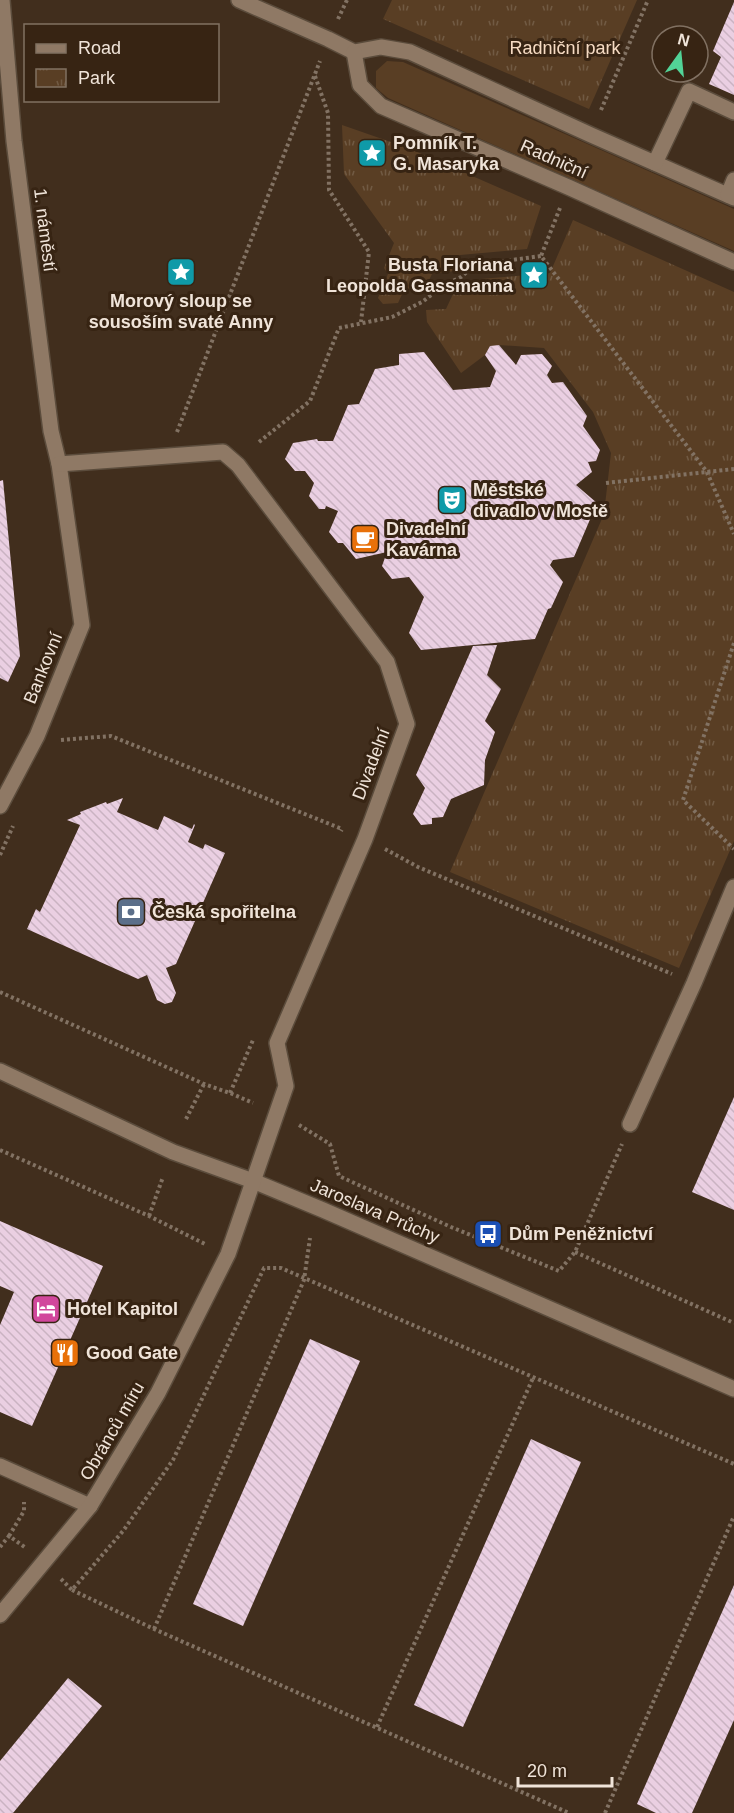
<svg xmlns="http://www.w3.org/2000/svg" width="734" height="1813" viewBox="0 0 734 1813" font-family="Helvetica,sans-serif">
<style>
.green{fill:#593e24}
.park{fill:url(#park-tufts)}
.building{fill:url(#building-back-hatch)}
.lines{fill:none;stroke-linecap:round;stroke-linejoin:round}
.minor-casing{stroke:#5b4c3c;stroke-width:18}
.path{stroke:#827263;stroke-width:4;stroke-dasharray:3 3;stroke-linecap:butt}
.minor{stroke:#8f7965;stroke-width:15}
.labels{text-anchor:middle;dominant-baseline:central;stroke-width:6;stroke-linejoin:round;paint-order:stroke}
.park-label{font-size:18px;fill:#f6dbc3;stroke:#372413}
.poi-label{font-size:18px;font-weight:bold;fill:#f0e4d9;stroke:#372413;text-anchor:start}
.street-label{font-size:18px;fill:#f0e4d9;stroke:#372413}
</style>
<defs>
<pattern id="park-tufts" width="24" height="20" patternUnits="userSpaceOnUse" patternTransform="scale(1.5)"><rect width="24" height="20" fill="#593e24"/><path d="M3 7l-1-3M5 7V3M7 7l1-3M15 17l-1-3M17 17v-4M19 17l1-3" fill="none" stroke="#715a43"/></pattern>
<pattern id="building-back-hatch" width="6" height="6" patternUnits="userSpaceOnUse" patternTransform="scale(1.5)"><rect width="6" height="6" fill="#eacfe2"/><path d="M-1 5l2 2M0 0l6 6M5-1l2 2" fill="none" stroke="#cab3c2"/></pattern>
</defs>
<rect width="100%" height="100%" fill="#412e1d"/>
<path class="green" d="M 387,61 L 403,62 L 734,209 L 734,251 L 388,98 L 376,88 L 376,71 Z"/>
<g class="park">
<path d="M 392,0 L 637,0 L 589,109 L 383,19 Z"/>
<path d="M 342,125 L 408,148 L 541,206 L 527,249 L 460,255 L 454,271 L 432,274 L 426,286 L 404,290 L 398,303 L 383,304 L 378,298 L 388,274 L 384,268 L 394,243 L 344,174 Z"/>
<path d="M 573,220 L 734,292 L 734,841 L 679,968 L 450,872 L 604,514 L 611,453 L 593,412 L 544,348 L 499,345 L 490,346 L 485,355 L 461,373 L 427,322 L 426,310 L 446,309 L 453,294 L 475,292 L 481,279 L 550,273 Z"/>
</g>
<g class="building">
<path d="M 734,2 L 734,95 L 709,84 L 721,57 L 713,51 Z"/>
<path d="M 499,345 L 516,365 L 521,355 L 542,354 L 552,366 L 547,375 L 552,383 L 563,382 L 587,416 L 583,426 L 600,450 L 596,461 L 588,462 L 592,472 L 576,485 L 597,503 L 574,557 L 553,560 L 550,565 L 563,582 L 551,608 L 548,609 L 535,639 L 421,650 L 409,633 L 424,597 L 409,577 L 392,579 L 382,566 L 387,552 L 356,559 L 343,543 L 338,543 L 329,532 L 338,511 L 326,506 L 325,509 L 319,509 L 309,496 L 314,483 L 305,471 L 295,471 L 285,459 L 293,443 L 317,439 L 318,441 L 333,441 L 348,405 L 359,404 L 375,369 L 399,365 L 399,354 L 424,352 L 453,390 L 490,387 L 496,371 L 485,355 L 490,346 Z"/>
<path d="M 3,480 L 20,656 L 8,682 L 0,678 L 0,481 Z"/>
<path d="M 497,645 L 487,675 L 501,689 L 485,721 L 495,732 L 485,760 L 484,785 L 451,799 L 443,817 L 432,818 L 432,824 L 421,825 L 413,814 L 425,788 L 416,775 L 473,646 Z"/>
<path d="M 123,798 L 117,812 L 158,830 L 164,816 L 192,829 L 194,824 L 195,825 L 188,842 L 203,849 L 205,844 L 225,853 L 176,964 L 166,968 L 176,993 L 172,1002 L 165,1004 L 157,1000 L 147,975 L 138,979 L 27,929 L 36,909 L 40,912 L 80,825 L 67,820 L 81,814 L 80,812 L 106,802 L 107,804 Z"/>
<path d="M 734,1097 L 734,1210 L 692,1192 Z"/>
<path d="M 0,1221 L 103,1266 L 32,1426 L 0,1412 L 0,1325 L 14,1292 L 0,1286 Z"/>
<path d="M 310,1339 L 360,1361 L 243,1626 L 193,1604 Z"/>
<path d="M 531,1439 L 581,1462 L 463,1727 L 414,1705 Z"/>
<path d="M 734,1585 L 734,1720 L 692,1813 L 656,1813 L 637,1804 Z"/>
<path d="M 68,1678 L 102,1706 L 13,1813 L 0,1813 L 0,1761 Z"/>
</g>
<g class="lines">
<g class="minor-casing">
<g id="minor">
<path d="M 239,0 L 328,39 L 354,52 L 381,47 L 410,52 L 591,135 L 734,198"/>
<path d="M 354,52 L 360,85 L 381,106 L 568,187 L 734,262"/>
<path d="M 655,163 L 689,91 L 734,112"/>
<path d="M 728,195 L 734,180"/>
<path d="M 0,806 L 37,736 L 82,625 L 59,464 L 51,431 L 14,141 L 2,0"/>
<path d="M 0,1071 L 173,1152 L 253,1181 L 323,1210 L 734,1389"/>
<path d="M 630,1124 L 694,983 L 734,887"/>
<path d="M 0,1466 L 90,1506"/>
<path d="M 0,1615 L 90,1506 L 158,1393 L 228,1254 L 286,1086 L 277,1043 L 365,839 L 407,724 L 387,662 L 238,465 L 223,452 L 59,464"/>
</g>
</g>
<g class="path">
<path d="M 338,19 L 347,0"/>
<path d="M 315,76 L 328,113 L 329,190 L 369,252 L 361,322"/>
<path d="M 601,110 L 648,0"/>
<path d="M 560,208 L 541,256 L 707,472 L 734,534"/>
<path d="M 177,432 L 320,61"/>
<path d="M 259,442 L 310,401 L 339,328 L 392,317 L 422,302 L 446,284 L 461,277 L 475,265 L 541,256"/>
<path d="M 606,483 L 734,469"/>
<path d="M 734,643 L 683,800 L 734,849"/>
<path d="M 61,740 L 111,736 L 342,829 L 341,831"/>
<path d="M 385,849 L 418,867 L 672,974"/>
<path d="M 0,855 L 13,826"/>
<path d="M 0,992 L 204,1084 L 230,1093 L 253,1103"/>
<path d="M 230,1093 L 253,1040"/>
<path d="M 186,1119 L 204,1084"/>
<path d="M 299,1125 L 330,1144 L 339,1176 L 451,1227 L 559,1271 L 575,1252 L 622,1144"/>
<path d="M 0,1150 L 149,1216 L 205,1244"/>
<path d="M 149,1216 L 163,1177"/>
<path d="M 575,1252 L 734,1323"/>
<path d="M 9,1536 L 24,1511 L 24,1502"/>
<path d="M 0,1547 L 9,1536 L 26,1548"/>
<path d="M 61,1579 L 72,1590 L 123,1531 L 173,1460 L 264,1268 L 281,1268 L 734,1464"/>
<path d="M 72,1590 L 154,1629 L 569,1813"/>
<path d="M 154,1629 L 304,1280 L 310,1238"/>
<path d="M 377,1727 L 533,1378"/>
<path d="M 605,1813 L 734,1516"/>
</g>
<use href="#minor" class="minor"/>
</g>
<defs>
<g id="sight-square" transform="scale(1.5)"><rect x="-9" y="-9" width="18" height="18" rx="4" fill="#0f9aa8" stroke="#372413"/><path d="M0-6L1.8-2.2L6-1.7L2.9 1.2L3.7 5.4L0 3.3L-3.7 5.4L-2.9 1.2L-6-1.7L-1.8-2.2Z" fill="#fff"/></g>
<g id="theatre-square" transform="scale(1.5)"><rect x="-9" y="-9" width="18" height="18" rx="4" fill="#0f9aa8" stroke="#372413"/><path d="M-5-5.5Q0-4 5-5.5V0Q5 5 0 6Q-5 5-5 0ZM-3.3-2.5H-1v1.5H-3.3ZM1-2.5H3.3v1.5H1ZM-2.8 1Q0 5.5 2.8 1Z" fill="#fff"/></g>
<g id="cafe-square" transform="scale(1.5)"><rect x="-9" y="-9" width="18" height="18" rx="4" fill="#e8710a" stroke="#372413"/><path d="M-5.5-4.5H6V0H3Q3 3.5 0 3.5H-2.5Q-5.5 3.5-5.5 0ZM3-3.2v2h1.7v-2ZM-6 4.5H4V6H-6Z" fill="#fff"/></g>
<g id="bank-square" transform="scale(1.5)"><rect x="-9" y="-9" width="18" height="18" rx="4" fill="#5c6f8a" stroke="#372413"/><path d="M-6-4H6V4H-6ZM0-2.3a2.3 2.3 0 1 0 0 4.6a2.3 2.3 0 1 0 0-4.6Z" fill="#fff"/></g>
<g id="bus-square" transform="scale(1.5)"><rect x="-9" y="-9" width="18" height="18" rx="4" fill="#1a4fb4" stroke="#372413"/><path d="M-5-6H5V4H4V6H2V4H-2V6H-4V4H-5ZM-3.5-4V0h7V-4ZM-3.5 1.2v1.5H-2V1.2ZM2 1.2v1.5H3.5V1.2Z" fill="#fff"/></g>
<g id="hotel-square" transform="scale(1.5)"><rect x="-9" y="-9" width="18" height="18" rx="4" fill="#d1479c" stroke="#372413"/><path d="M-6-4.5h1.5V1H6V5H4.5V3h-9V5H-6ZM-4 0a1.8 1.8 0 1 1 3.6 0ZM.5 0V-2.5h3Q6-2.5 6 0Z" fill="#fff"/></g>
<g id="restaurant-square" transform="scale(1.5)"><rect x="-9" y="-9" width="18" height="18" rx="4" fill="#e8710a" stroke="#372413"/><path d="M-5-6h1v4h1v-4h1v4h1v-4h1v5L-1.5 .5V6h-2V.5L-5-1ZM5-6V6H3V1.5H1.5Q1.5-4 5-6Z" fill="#fff"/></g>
</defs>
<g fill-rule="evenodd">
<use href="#sight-square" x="372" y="153"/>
<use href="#sight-square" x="181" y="272"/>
<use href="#sight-square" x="534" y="275"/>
<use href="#theatre-square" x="452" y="500"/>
<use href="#cafe-square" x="365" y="539"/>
<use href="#bank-square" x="131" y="912"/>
<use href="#bus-square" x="488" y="1234"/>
<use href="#hotel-square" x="46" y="1309"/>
<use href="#restaurant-square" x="65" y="1353"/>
</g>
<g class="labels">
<g class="park-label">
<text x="565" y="48">Radniční park</text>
</g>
<g class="poi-label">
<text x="393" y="143">Pomník T.<tspan x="393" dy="21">G. Masaryka</tspan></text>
<text x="513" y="265" text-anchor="end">Busta Floriana<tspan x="513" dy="21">Leopolda Gassmanna</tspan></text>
<text x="181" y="301" text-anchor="middle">Morový sloup se<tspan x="181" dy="21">sousoším svaté Anny</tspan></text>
<text x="473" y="490">Městské<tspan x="473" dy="21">divadlo v Mostě</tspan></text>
<text x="386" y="529">Divadelní<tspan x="386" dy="21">Kavárna</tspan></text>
<text x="152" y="912">Česká spořitelna</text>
<text x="509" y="1234">Dům Peněžnictví</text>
<text x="67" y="1309">Hotel Kapitol</text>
<text x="86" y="1353">Good Gate</text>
</g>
<g class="street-label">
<text transform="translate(554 159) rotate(24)">Radniční</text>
<text transform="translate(45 230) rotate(83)">1. náměstí</text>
<text transform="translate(43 668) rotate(-68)">Bankovní</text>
<text transform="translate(371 764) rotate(-69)">Divadelní</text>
<text transform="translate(375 1211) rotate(23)">Jaroslava Průchy</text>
<text transform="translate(112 1431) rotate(-60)">Obránců míru</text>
</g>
</g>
<rect x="24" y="24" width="195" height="78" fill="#372413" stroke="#817162" stroke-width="1.5"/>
<rect x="36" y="44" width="30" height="9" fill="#8f7965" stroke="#817162" stroke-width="1.5"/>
<text x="78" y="54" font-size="18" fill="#f0e4d9">Road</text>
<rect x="36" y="69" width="30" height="18" fill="url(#park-tufts)" stroke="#817162" stroke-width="1.5"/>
<text x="78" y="84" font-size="18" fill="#f0e4d9">Park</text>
<g transform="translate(680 54) rotate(15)"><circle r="28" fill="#372413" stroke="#817162" stroke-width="1.5"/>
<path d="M0-4.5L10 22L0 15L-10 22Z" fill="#52d397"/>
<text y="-9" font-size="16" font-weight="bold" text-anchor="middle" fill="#f0e4d9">N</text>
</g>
<path d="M518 1777v9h94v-9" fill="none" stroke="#f0e4d9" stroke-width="3"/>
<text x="527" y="1777" font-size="18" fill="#f0e4d9" stroke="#372413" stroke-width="4.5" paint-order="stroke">20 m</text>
</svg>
